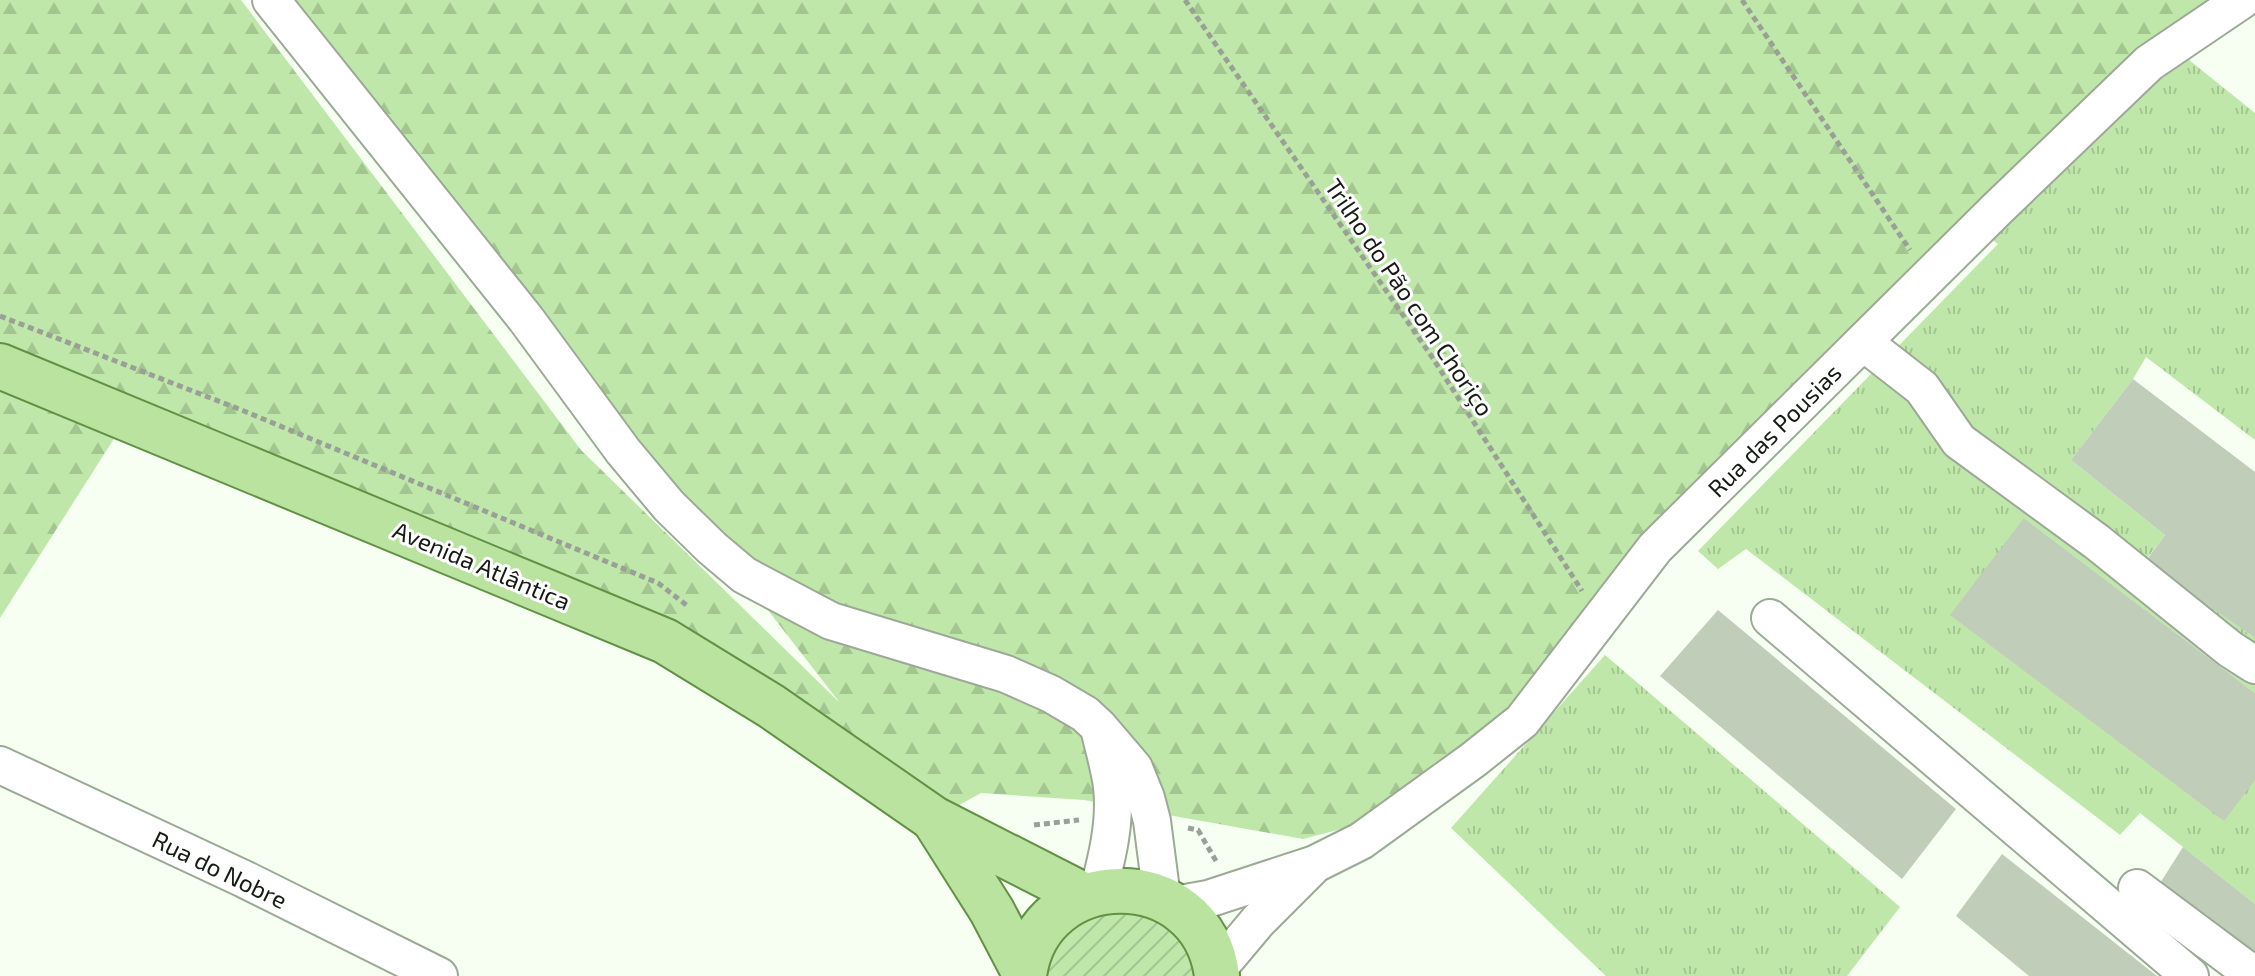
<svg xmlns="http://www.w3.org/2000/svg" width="2255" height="976" viewBox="0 0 2255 976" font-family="'Exo 2',sans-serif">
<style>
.grass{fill:url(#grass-tufts)}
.forest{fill:url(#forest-firs)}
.garden{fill:url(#garden-furrows)}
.building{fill:#c0cdb9}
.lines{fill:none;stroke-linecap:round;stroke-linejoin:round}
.minor-casing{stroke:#9ca996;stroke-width:40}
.major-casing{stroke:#619145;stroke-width:48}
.path{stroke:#99a096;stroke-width:5;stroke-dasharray:6 4;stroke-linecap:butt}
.minor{stroke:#fff;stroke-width:36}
.major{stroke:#b9e39f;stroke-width:44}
.labels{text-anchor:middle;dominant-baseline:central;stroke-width:6;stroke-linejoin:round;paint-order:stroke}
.street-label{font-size:24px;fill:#161b14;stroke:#fff}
</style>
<defs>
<pattern id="grass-tufts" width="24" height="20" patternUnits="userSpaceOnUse" patternTransform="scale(2)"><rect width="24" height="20" fill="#bfe7aa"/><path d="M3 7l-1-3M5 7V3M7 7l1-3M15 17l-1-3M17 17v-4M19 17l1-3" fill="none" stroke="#a3c691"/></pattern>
<pattern id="forest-firs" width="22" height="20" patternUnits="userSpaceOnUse" patternTransform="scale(2)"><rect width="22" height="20" fill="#bfe7aa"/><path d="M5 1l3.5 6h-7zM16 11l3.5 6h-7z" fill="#a3c691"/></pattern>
<pattern id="garden-furrows" width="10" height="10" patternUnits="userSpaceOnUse" patternTransform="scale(2)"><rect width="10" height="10" fill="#bfe7aa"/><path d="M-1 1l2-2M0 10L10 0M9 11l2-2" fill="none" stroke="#a3c691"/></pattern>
</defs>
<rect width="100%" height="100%" fill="#f6fff2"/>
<g class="grass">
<path d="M 2173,47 L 2255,113 L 2255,440 L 2146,357 L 2133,379 L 2071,460 L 2165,535 L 2145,561 L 2255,638 L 2255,693 L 2024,518 L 2255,780 L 2255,904 L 2140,813 L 2120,835 L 1746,549 L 1718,569 L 1698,551 L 1998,244 L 1978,229 Z"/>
<path d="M 1605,655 L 1900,907 L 1847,976 L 1606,976 L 1451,828 Z"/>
</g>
<path class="forest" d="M 0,0 L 241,0 L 581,450 L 840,703 L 295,0 L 2242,0 L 1656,546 L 1522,721 L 1364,823 L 1303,839 L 1084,800 L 981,793 L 934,819 L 771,706 L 122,426 L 0,618 Z"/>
<path class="garden" d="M 1106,911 C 1158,918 1181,919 1196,976 L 1046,976 C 1058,933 1069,931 1106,911 Z"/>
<g class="building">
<path d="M 2133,379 L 2255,472 L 2255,638 L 2145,562 L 2165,535 L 2071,460 Z"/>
<path d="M 2024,518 L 2255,693 L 2255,780 L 2224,821 L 1950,615 Z"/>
<path d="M 1718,610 L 1956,809 L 1902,879 L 1660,676 Z"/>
<path d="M 2183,847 L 2255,904 L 2255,963 L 2157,888 Z"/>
<path d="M 2002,854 L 2157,976 L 2029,976 L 1956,916 Z"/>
</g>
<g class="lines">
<g class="minor-casing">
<g id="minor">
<path d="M 271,0 L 526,319 L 623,451 L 669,506 L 712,548 L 744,575 L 831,621 L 1006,674 L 1051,694 L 1085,714 L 1099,727 L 1134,768 L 1146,798 L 1152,821 L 1162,898"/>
<path d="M 1863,342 L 1922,388 L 1959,441 L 2097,542 L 2230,649 L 2255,665"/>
<path d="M 1770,618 L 2190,976"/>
<path d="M 0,765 L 244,879 L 439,976"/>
<path d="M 2137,888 L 2255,976"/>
<path d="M 1098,892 C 1107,858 1116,822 1112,787 C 1110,769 1104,750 1100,732"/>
<path d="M 1174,905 L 1208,899 L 1315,864 L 1361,841 L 1473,760 L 1522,721 L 1655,548 L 1997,209 L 2149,63 L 2242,0"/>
<path d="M 1216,971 L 1258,921 L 1311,868"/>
</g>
</g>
<g class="major-casing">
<g id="major">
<path d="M 0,366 L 665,641 L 771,706 L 934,819 L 1085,896"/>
<path d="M 935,821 L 992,911 L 1024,972"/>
<path d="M 1024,976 C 1038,863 1203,862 1217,976"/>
</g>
</g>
<g class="path">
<path d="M 1185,0 L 1432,357 L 1582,591"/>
<path d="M 1742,0 L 1910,250"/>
<path d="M 0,316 L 244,411 L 658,583 L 689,607"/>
<path d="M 1034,825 L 1079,820"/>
<path d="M 1188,828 L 1198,830 L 1216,861"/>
</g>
<use href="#minor" class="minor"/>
<use href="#major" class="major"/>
</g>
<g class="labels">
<g class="street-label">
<text transform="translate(1410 297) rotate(56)">Trilho do Pão com Choriço</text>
<text transform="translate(1774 430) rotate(-45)">Rua das Pousias</text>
<text transform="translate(482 565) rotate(23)">Avenida Atlântica</text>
<text transform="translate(220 869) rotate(26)">Rua do Nobre</text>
</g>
</g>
</svg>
